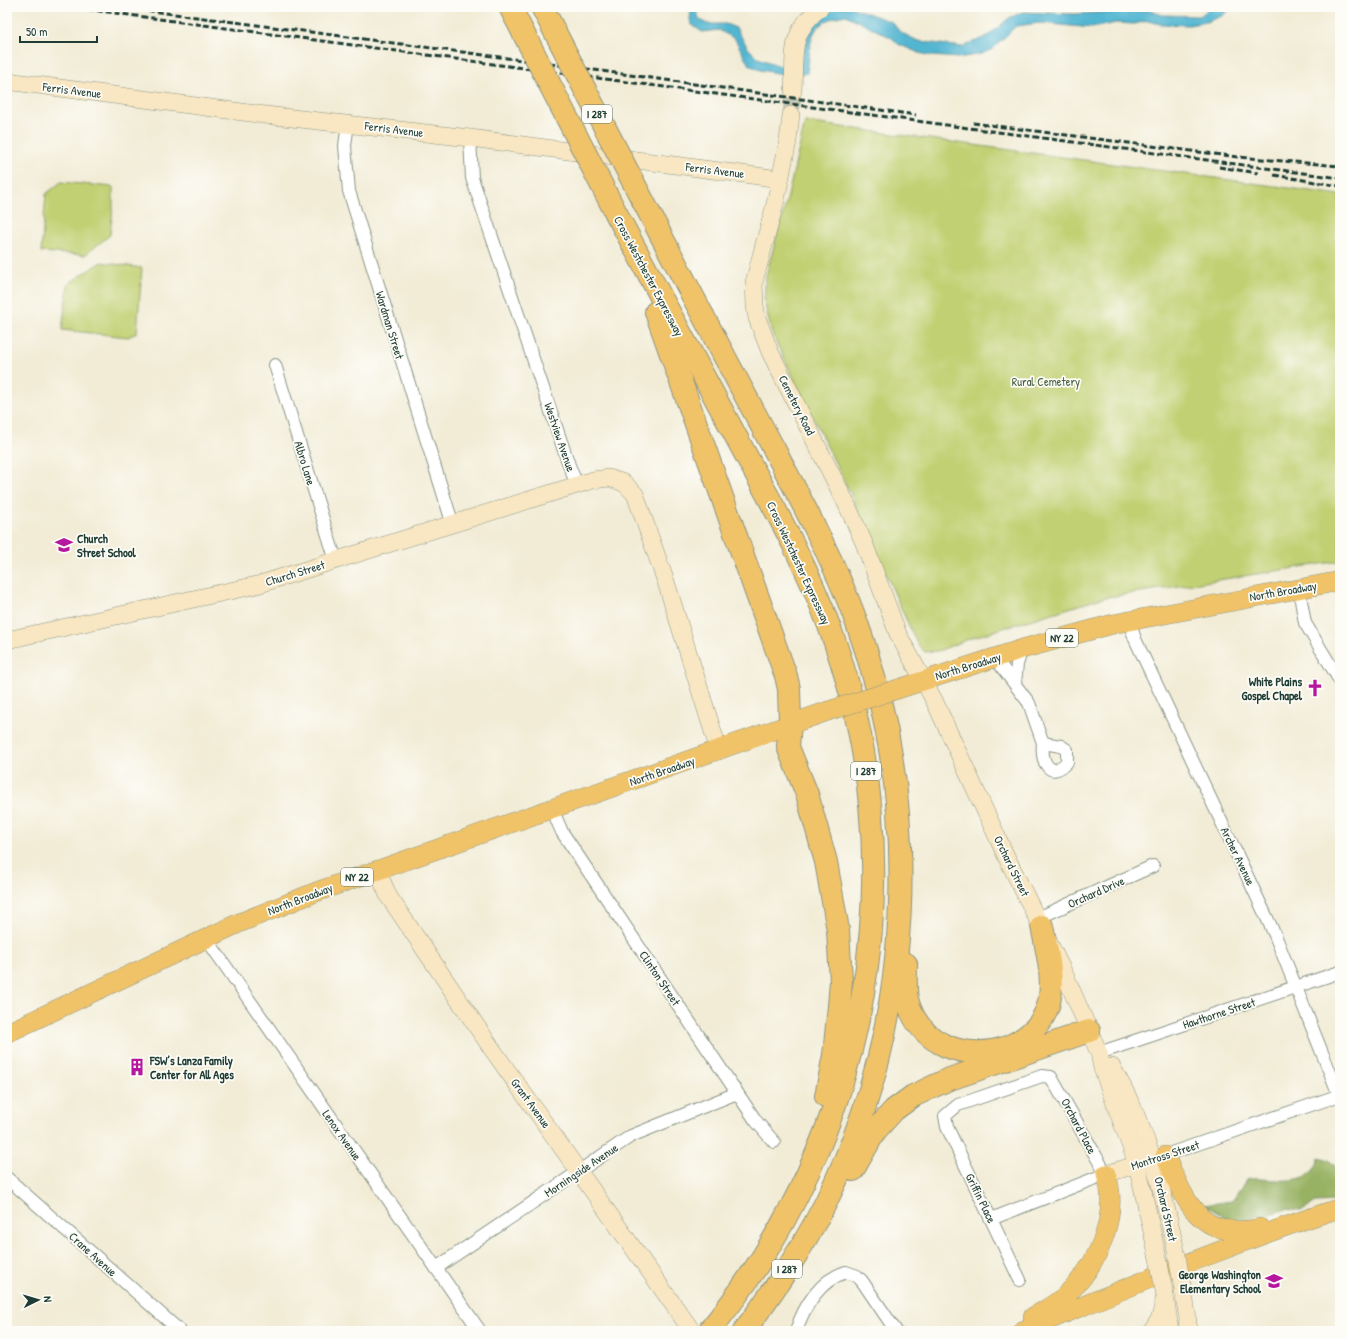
<svg xmlns="http://www.w3.org/2000/svg" width="1347" height="1338" viewBox="0 0 1347 1338" font-family="'Patrick Hand',sans-serif">
<style>
.green{fill:#c1d072;stroke:#708653}
.forest{fill:#98b264;stroke:#5c784c}
.water{fill:#53b6d1;stroke:#397a82}
.lines{fill:none;stroke-linecap:round;stroke-linejoin:round}
.secondary-tunnel{stroke:#c8c9b6;stroke-width:17;stroke-dasharray:17 8;stroke-linecap:butt}
.street-casing{stroke:#889485;stroke-width:14}
.secondary-casing{stroke:#889485;stroke-width:18}
.primary-casing{stroke:#889485;stroke-width:20}
.highway-casing{stroke:#889485;stroke-width:24}
.street{stroke:#fff;stroke-width:12}
.secondary{stroke:#f9e7c3;stroke-width:17}
.primary{stroke:#f1c369;stroke-width:19}
.highway{stroke:#f1c369;stroke-width:22}
.rail{stroke:#1f3d34;stroke-width:3;stroke-dasharray:6 3;stroke-linecap:butt}
.secondary-bridge-casing{stroke:#889485;stroke-width:18;stroke-linecap:butt}
.primary-bridge-casing{stroke:#889485;stroke-width:20;stroke-linecap:butt}
.highway-bridge-casing{stroke:#889485;stroke-width:24;stroke-linecap:butt}
.secondary-bridge{stroke:#f9e7c3;stroke-width:17}
.primary-bridge{stroke:#f1c369;stroke-width:19}
.highway-bridge{stroke:#f1c369;stroke-width:22}
.labels{text-anchor:middle;dominant-baseline:central;stroke-width:3.5;stroke-linejoin:round;paint-order:stroke}
.shield{fill:#fdfcf7;stroke:#62766e;stroke-width:1}
.shield-label{font-size:11px;font-weight:bold;fill:#1f3d34}
.street-label{font-size:12px;fill:#1f3d34;stroke:#fdfcf7}
.park-label{font-size:12px;fill:#486244;stroke:#fdfcf7}
.poi-label{font-size:12px;font-weight:bold;fill:#1f3d34;stroke:#fdfcf7;text-anchor:start}
</style>
<rect width="100%" height="100%" fill="#fdfcf7"/>
<filter id="ink" filterUnits="userSpaceOnUse"><feTurbulence type="fractalNoise" baseFrequency=".025" numOctaves="2"/><feDisplacementMap in="SourceGraphic" scale="8" xChannelSelector="R" yChannelSelector="G"/><feConvolveMatrix kernelMatrix="1 2 1 2 8 2 1 2 1" color-interpolation-filters="sRGB"/></filter>
<filter id="wash" filterUnits="userSpaceOnUse"><feTurbulence type="fractalNoise" baseFrequency=".012" numOctaves="4" result="noise"/><feDisplacementMap in="SourceGraphic" scale="16" xChannelSelector="R" yChannelSelector="G"/><feGaussianBlur stdDeviation="0.9" result="paint"/><feColorMatrix in="noise" values="0 0 0 0 0 0 0 0 0 0 0 0 0 0 0 0 0 1.4 0 .05"/><feComposite in="paint" operator="in"/></filter>
<g filter="url(#wash)">
<rect width="100%" height="100%" fill="#f2ecd6"/>
<g class="green">
<path d="M 805,122 L 1340,195 L 1340,561 L 1102,598 L 974,637 L 938,651 L 925,652 L 917,644 L 852,497 L 772,334 L 764,301 L 766,275 L 788,196 Z"/>
<path d="M 61,182 L 113,187 L 113,207 L 110,235 L 85,255 L 41,252 L 46,194 Z"/>
<path d="M 101,262 L 142,268 L 137,333 L 128,337 L 62,330 L 68,284 Z"/>
</g>
<path class="forest" d="M 1319,1157 L 1329,1160 L 1340,1171 L 1340,1202 L 1315,1203 L 1300,1211 L 1287,1209 L 1272,1214 L 1257,1216 L 1246,1221 L 1227,1218 L 1204,1205 L 1232,1201 L 1248,1179 C 1271,1177 1313,1191 1319,1157 Z"/>
<path class="water" d="M 691,7 L 696,7 L 699,19 L 707,24 L 726,24 L 736,28 L 748,48 L 758,58 L 786,68 L 800,65 L 807,37 L 817,20 L 828,10 L 837,7 L 851,7 L 892,22 L 900,32 L 918,41 L 962,47 L 988,36 L 1009,18 L 1023,12 L 1074,14 L 1148,10 L 1163,15 L 1200,16 L 1211,7 L 1233,7 L 1222,16 L 1206,22 L 1189,25 L 1160,24 L 1148,21 L 1134,24 L 1116,23 L 1092,28 L 1040,23 L 1016,26 L 993,49 L 981,54 L 958,58 L 932,56 L 919,53 L 898,44 L 892,38 L 846,15 C 806,22 812,40 807,73 L 798,75 L 788,75 L 760,70 L 749,65 L 735,39 L 719,30 L 702,32 L 692,25 L 690,20 Z"/>
</g>
<g filter="url(#ink)">
<g class="lines">
<path class="secondary-tunnel" d="M 791,115 L 793,91"/>
<g class="street-casing">
<g id="street">
<path d="M 348,123 L 345,146 L 349,191 L 453,525"/>
<path d="M 470,138 L 472,178 L 569,465 L 577,485"/>
<path d="M 275,365 L 336,561"/>
<path d="M 1299,589 L 1305,623 L 1340,681"/>
<path d="M 1129,621 L 1135,639 L 1275,935 L 1339,1095"/>
<path d="M 995,658 L 1029,703 L 1043,743"/>
<path d="M 1015,683 L 1017,664 L 1022,649"/>
<path d="M 1043,743 L 1061,746 L 1067,750 L 1067,762 C 1049,781 1041,761 1043,743 Z"/>
<path d="M 552,809 L 562,832 L 756,1121 L 774,1142"/>
<path d="M 1038,918 L 1153,866"/>
<path d="M 206,938 L 480,1331"/>
<path d="M 1099,1053 L 1340,972"/>
<path d="M 1160,1157 L 1340,1095"/>
<path d="M 7,1178 L 180,1331"/>
<path d="M 991,1219 L 1106,1174 L 1051,1077 L 1042,1076 L 958,1105 L 945,1116 L 947,1127 L 1020,1280"/>
<path d="M 436,1268 L 631,1136 L 737,1093"/>
<path d="M 796,1331 C 804,1306 820,1280 846,1272 L 857,1276 L 862,1281 L 896,1331"/>
</g>
</g>
<g class="secondary-casing">
<g id="secondary">
<path d="M 7,81 L 265,115 L 470,138 L 780,179"/>
<path d="M 793,91 C 795,54 788,33 821,7"/>
<path d="M 791,115 L 788,141 L 776,200 L 754,282 L 755,306 L 757,318 L 770,352 L 846,503 L 864,543 L 898,634 L 934,700 L 1006,856 L 1065,975 L 1099,1053 L 1102,1068 L 1137,1164 L 1159,1263"/>
<path d="M 7,640 L 257,585 L 593,480 L 609,478 L 624,483 L 635,494 L 666,582 L 719,751"/>
<path d="M 377,870 L 389,897 L 492,1049 L 692,1331"/>
<path d="M 1112,1067 C 1147,1126 1163,1189 1177,1256"/>
<path d="M 1106,1174 L 1148,1161"/>
<path d="M 1183,1290 L 1188,1319 L 1187,1331"/>
<path d="M 1166,1302 L 1170,1331"/>
<path d="M 1152,1331 L 1160,1318 L 1165,1296"/>
</g>
</g>
<g class="primary-casing">
<g id="primary">
<path d="M 898,689 L 1022,649 L 1113,624 L 1340,581"/>
<path d="M 7,1033 L 239,923 L 316,892 L 828,711"/>
<path d="M 1165,1156 C 1186,1201 1199,1242 1260,1228"/>
<path d="M 1033,1317 C 1045,1310 1058,1303 1068,1293 C 1098,1265 1120,1214 1106,1174"/>
<path d="M 1022,1331 C 1127,1288 1232,1243 1340,1208"/>
</g>
</g>
<g class="highway-casing">
<g id="highway">
<path d="M 617,215 C 658,292 699,369 741,446 C 772,504 806,563 829,626 C 918,863 870,1137 709,1331"/>
<path d="M 653,220 C 693,297 733,373 774,449 C 803,504 833,559 855,618 C 924,806 915,1023 825,1204 C 802,1249 774,1291 744,1331"/>
<path d="M 656,312 L 786,676 L 789,689 L 790,723 L 788,747 L 807,794 L 826,862 L 838,930 L 841,981 L 839,1006 L 834,1055 L 826,1096"/>
<path d="M 906,964 C 906,976 905,987 907,999 C 919,1046 965,1061 1008,1047"/>
<path d="M 1003,1049 C 1065,1023 1053,979 1042,926"/>
<path d="M 853,1170 L 875,1131 L 894,1110 L 913,1096 L 947,1080 L 1089,1031"/>
</g>
</g>
<use href="#street" class="street"/>
<use href="#secondary" class="secondary"/>
<use href="#primary" class="primary"/>
<use href="#highway" class="highway"/>
<g class="rail">
<path d="M 70,7 L 1340,178"/>
<path d="M 121,7 L 522,60 L 916,115"/>
<path d="M 973,123 L 1238,157 L 1340,166"/>
<path d="M 1219,167 L 1258,173"/>
<path d="M 1274,175 L 1340,186"/>
</g>
<g class="secondary-bridge-casing">
<g id="secondary-bridge">
<path d="M 1177,1256 L 1183,1290"/>
<path d="M 1159,1263 L 1165,1296"/>
</g>
</g>
<g class="primary-bridge-casing">
<path id="primary-bridge" d="M 828,711 L 898,689"/>
</g>
<g class="highway-bridge-casing">
<g id="highway-bridge">
<path d="M 510,7 L 617,215"/>
<path d="M 542,7 L 653,220"/>
</g>
</g>
<use href="#secondary-bridge" class="secondary-bridge"/>
<use href="#primary-bridge" class="primary-bridge"/>
<use href="#highway-bridge" class="highway-bridge"/>
</g>
</g>
<defs>
<g id="school-bare" transform="scale(1.38)"><path d="M0-5L7-2L0 1L-7-2ZM-4 1L0 2.5L4 1V4Q0 6-4 4Z" fill="#b5179e" stroke="#fdfcf7" stroke-width="2.5" paint-order="stroke"/></g>
<g id="church-bare" transform="scale(1.38)"><path d="M-1.2-6h2.4v3.5h3.3v2.4h-3.3V6h-2.4V-.1h-3.3v-2.4h3.3Z" fill="#b5179e" stroke="#fdfcf7" stroke-width="2.5" paint-order="stroke"/></g>
<g id="building-bare" transform="scale(1.38)"><path d="M-4-6H4V6H1V3H-1V6H-4ZM-2.5-4.3h1.7v1.8h-1.7ZM.8-4.3h1.7v1.8H.8ZM-2.5-1h1.7V.8h-1.7ZM.8-1h1.7V.8H.8Z" fill="#b5179e" stroke="#fdfcf7" stroke-width="2.5" paint-order="stroke"/></g>
</defs>
<g fill-rule="evenodd">
<use href="#school-bare" x="64" y="545"/>
<use href="#church-bare" x="1315" y="688"/>
<use href="#building-bare" x="137" y="1067"/>
<use href="#school-bare" x="1274" y="1281"/>
</g>
<g class="labels">
<g class="shield">
<rect x="582" y="105" width="30" height="18" rx="3"/>
<rect x="1046" y="629" width="32" height="18" rx="3"/>
<rect x="851" y="762" width="30" height="18" rx="3"/>
<rect x="341" y="868" width="32" height="18" rx="3"/>
<rect x="772" y="1260" width="30" height="18" rx="3"/>
</g>
<g class="shield-label">
<text x="597" y="114">I 287</text>
<text x="1062" y="638">NY 22</text>
<text x="866" y="771">I 287</text>
<text x="357" y="877">NY 22</text>
<text x="787" y="1269">I 287</text>
</g>
<g class="street-label">
<text transform="translate(72 90) rotate(7)">Ferris Avenue</text>
<text transform="translate(394 129) rotate(7)">Ferris Avenue</text>
<text transform="translate(715 170) rotate(7)">Ferris Avenue</text>
<text transform="translate(649 276) rotate(62)">Cross Westchester Expressway</text>
<text transform="translate(390 325) rotate(73)">Wardman Street</text>
<text transform="translate(797 405) rotate(63)">Cemetery Road</text>
<text transform="translate(560 437) rotate(71)">Westview Avenue</text>
<text transform="translate(305 463) rotate(73)">Albro Lane</text>
<text transform="translate(799 563) rotate(65)">Cross Westchester Expressway</text>
<text transform="translate(295 573) rotate(-17)">Church Street</text>
<text transform="translate(1283 591) rotate(-10)">North Broadway</text>
<text transform="translate(968 666) rotate(-17)">North Broadway</text>
<text transform="translate(662 771) rotate(-19)">North Broadway</text>
<text transform="translate(1238 856) rotate(64)">Archer Avenue</text>
<text transform="translate(1012 866) rotate(64)">Orchard Street</text>
<text transform="translate(1096 892) rotate(-24)">Orchard Drive</text>
<text transform="translate(300 899) rotate(-21)">North Broadway</text>
<text transform="translate(660 978) rotate(56)">Clinton Street</text>
<text transform="translate(1219 1013) rotate(-18)">Hawthorne Street</text>
<text transform="translate(531 1103) rotate(54)">Grant Avenue</text>
<text transform="translate(1079 1126) rotate(62)">Orchard Place</text>
<text transform="translate(342 1135) rotate(55)">Lenox Avenue</text>
<text transform="translate(1165 1155) rotate(-18)">Montross Street</text>
<text transform="translate(581 1170) rotate(-34)">Morningside Avenue</text>
<text transform="translate(981 1198) rotate(64)">Griffin Place</text>
<text transform="translate(1166 1209) rotate(77)">Orchard Street</text>
<text transform="translate(93 1254) rotate(42)">Crane Avenue</text>
</g>
<g class="park-label">
<text x="1046" y="381">Rural Cemetery</text>
</g>
<g class="poi-label">
<text x="77" y="538">Church<tspan x="77" dy="14">Street School</tspan></text>
<text x="1302" y="681" text-anchor="end">White Plains<tspan x="1302" dy="14">Gospel Chapel</tspan></text>
<text x="150" y="1060">FSW’s Lanza Family<tspan x="150" dy="14">Center for All Ages</tspan></text>
<text x="1261" y="1274" text-anchor="end">George Washington<tspan x="1261" dy="14">Elementary School</tspan></text>
</g>
</g>
<rect width="1347" height="1338" fill="none" stroke="#fdfcf7" stroke-width="24"/>
<g transform="translate(38 1300) rotate(85)" stroke="#fdfcf7" stroke-width="3" paint-order="stroke">
<path d="M0-3L7 15L0 10L-7 15Z" fill="#1f3d34"/>
<text y="-6" font-size="11" font-weight="bold" text-anchor="middle" fill="#1f3d34">N</text>
</g>
<path d="M20 36v6h77v-6" fill="none" stroke="#1f3d34" stroke-width="2"/>
<text x="26" y="36" font-size="12" fill="#1f3d34" stroke="#fdfcf7" stroke-width="3" paint-order="stroke">50 m</text>
</svg>
